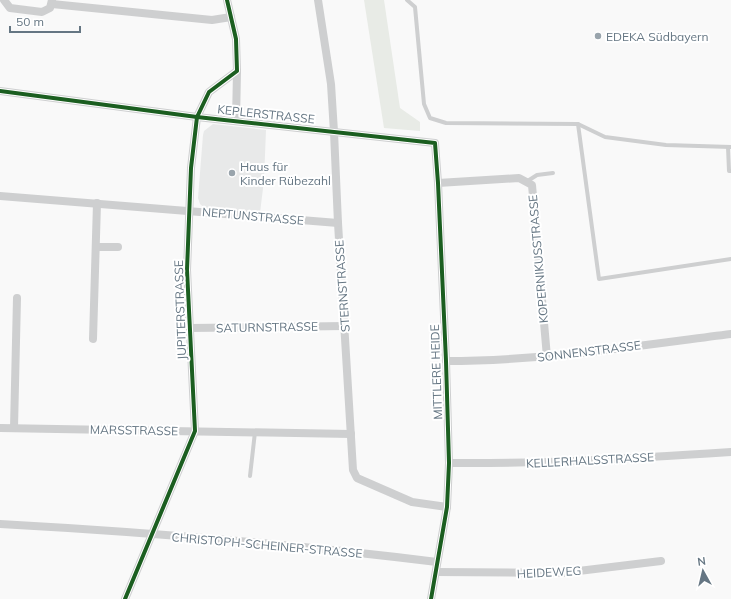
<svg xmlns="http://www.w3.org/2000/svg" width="731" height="599" viewBox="0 0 731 599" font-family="Mulish,sans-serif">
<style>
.built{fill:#e8e9e9}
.green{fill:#e8ebe6}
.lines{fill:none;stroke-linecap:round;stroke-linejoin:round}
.service{stroke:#cecfd0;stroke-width:4}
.minor{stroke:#cecfd0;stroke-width:8}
.cycleway-casing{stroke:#fff;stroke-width:6}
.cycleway{stroke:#1b5e20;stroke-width:4}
.poi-dot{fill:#99a4ac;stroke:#fff;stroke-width:1.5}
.labels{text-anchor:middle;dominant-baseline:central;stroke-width:4;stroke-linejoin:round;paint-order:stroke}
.poi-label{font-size:12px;fill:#657683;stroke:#fff;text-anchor:start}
.street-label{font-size:12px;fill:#657683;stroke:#fff}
</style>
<rect width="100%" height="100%" fill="#f9f9f9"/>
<path class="built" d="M 213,124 L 266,130 L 264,180 L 260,213 L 206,209 L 200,204 L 198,198 L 203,135 L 204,131 Z"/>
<path class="green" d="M 364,0 L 384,0 L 400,108 L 420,122 L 420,131 L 384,128 Z"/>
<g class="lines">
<g class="service">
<path d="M 407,0 L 415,7 L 424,104 L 430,118 L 446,123 L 578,124 L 605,137 L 666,145 L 731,147"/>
<path d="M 578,124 L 599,279 L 731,259"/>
<path d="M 728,147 L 729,171 L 731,171"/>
<path d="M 526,182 L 537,175 L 553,173"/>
<path d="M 250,476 L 255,432"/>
</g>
<g class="minor">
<path d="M 4,0 L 10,8 L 42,12 L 50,8 L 52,0"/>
<path d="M 318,0 L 331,84 L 334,132 L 338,223 L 353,470 L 357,478 L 412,502 L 447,507"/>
<path d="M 52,4 L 212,20 L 231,17"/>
<path d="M 0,91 L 197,117 L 435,143 L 438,183 L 446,361 L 449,463 L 447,507 L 431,599"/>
<path d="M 236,121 L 237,71"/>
<path d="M 438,183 L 519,178 L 532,185 L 547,357"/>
<path d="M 0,196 L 338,223"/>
<path d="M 96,247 L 118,247"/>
<path d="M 190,328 L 345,326"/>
<path d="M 93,339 L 97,203"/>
<path d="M 446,361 C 542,361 636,346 731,334"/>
<path d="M 0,428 L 351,434"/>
<path d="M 14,428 L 17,298"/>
<path d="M 449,463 C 543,464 637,458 731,452"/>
<path d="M 0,524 C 146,532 292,544 437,562"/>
<path d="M 436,572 L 562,573 L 661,561"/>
<path d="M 125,599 L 195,431 L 187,270 L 191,168 L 197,117 L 209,92 L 237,71 L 236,39 L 227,0"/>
</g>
<g class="cycleway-casing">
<g id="cycleway">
<path d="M 0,91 L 197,117 L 435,143 L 438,183 L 446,361 L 449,463 L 447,507 L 431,599"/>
<path d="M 125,599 L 195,431 L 187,270 L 191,168 L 197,117 L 209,92 L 237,71 L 236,39 L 227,0"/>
</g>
</g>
<use href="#cycleway" class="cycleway"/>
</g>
<g class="poi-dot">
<circle cx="598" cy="36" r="4"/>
<circle cx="232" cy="173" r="4"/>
</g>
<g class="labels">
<g class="poi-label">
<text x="606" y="36">EDEKA Südbayern</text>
<text x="240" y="166">Haus für<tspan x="240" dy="14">Kinder Rübezahl</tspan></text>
</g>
<g class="street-label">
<text transform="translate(266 114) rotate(6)">KEPLERSTRASSE</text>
<text transform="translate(253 216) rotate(5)">NEPTUNSTRASSE</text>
<text transform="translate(538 259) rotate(-95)">KOPERNIKUSSTRASSE</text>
<text transform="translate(342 286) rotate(-94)">STERNSTRASSE</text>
<text transform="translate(180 310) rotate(-92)">JUPITERSTRASSE</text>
<text transform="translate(267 327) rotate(-1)">SATURNSTRASSE</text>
<text transform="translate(589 351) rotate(-7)">SONNENSTRASSE</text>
<text transform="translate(436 372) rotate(-92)">MITTLERE HEIDE</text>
<text transform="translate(134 430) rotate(1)">MARSSTRASSE</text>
<text transform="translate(590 460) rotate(-3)">KELLERHALSSTRASSE</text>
<text transform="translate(267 545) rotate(5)">CHRISTOPH-SCHEINER-STRASSE</text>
<text transform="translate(549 572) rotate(-3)">HEIDEWEG</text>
</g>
</g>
<g transform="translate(703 571) rotate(352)" stroke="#ffffff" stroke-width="3" paint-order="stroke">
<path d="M0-3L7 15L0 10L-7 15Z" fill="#657683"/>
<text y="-6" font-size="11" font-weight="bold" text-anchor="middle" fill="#657683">N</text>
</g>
<path d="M10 26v6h70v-6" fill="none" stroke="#657683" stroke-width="2"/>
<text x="16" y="26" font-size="12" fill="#657683" stroke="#ffffff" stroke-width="3" paint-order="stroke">50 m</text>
</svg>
